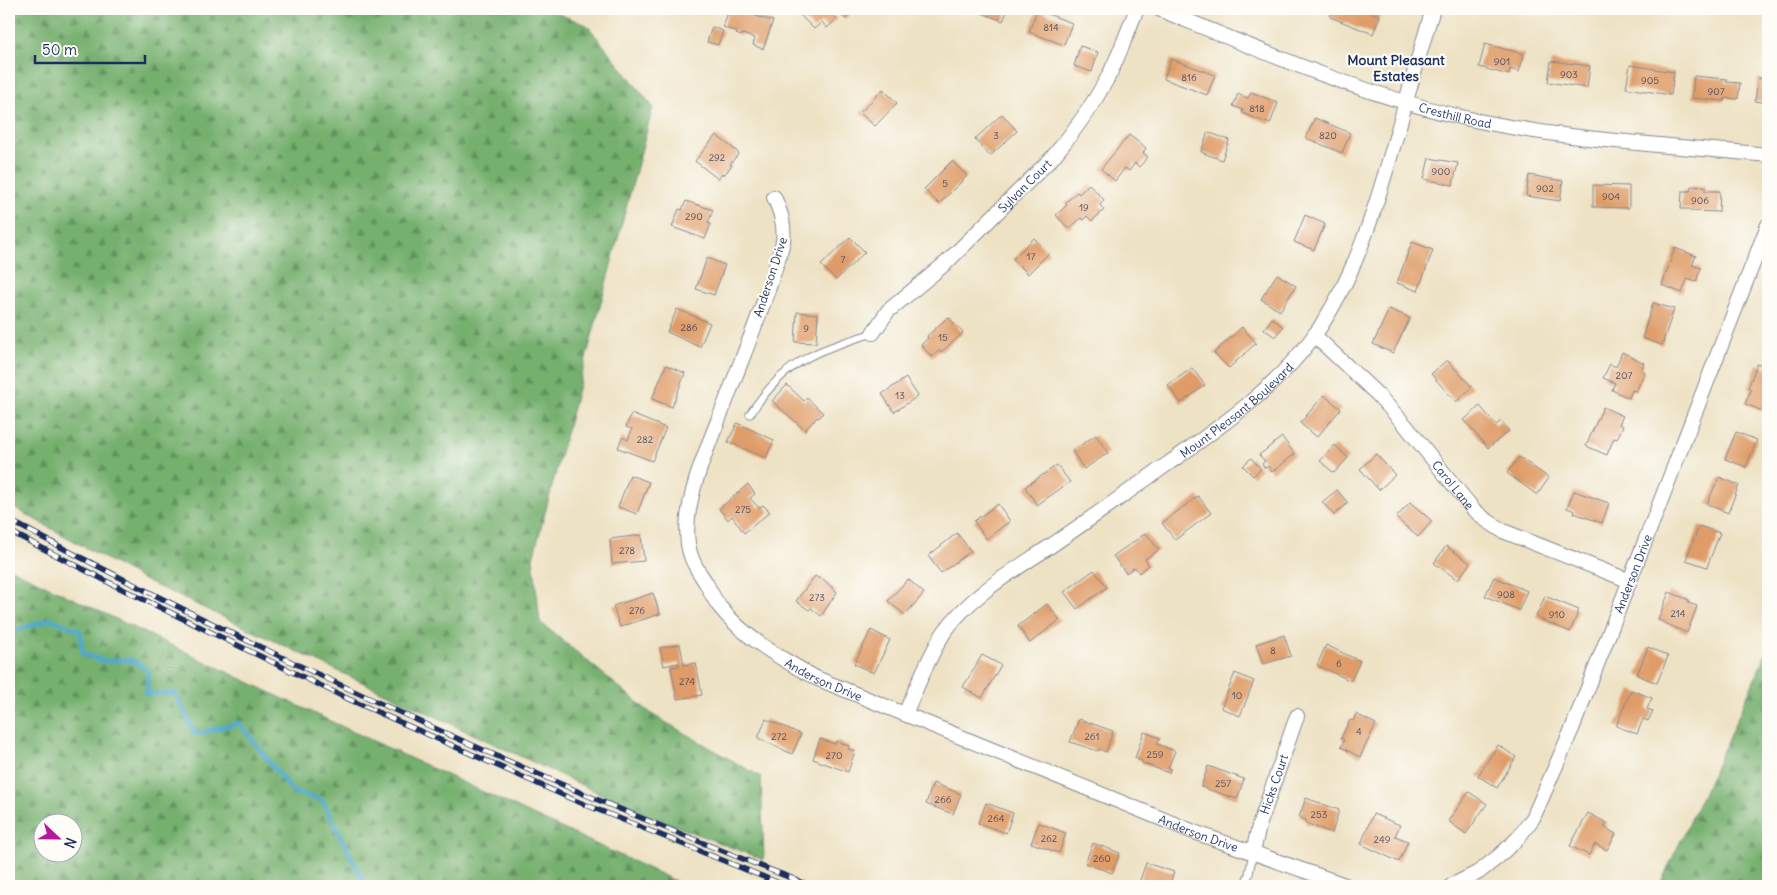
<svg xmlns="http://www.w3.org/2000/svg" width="1777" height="895" viewBox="0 0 1777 895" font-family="Delius,sans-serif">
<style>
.forest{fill:url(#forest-firs);stroke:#487066;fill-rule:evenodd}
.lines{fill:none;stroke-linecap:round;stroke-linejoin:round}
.stream{stroke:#50a9cd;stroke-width:4.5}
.building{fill:#df9c67}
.service-casing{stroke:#848891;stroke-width:9}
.minor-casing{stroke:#848891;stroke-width:16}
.service{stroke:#fff;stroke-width:7}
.minor{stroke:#fff;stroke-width:14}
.rail-casing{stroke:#1b2f5e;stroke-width:5.5}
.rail{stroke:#fdfcf7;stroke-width:4;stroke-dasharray:11;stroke-linecap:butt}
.labels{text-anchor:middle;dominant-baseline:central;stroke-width:4.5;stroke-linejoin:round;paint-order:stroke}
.number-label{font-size:10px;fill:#4c4a60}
.street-label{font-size:12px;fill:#1b2f5e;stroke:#fdfcf7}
.neighbourhood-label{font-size:14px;font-weight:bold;fill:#1b2f5e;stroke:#fdfcf7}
</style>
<defs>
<pattern id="forest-firs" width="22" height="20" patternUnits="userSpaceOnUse" patternTransform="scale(1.25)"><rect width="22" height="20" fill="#76b06e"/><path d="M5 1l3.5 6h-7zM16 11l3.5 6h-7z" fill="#60905e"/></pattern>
</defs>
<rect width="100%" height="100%" fill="#fdfcf7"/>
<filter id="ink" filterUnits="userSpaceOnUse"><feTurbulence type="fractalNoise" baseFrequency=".02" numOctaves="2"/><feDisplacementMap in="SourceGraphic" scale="10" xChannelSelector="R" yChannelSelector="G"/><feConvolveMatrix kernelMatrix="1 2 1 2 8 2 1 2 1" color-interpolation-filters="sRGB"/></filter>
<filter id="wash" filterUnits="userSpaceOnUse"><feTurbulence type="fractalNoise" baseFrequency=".0096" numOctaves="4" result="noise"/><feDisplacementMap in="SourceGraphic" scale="20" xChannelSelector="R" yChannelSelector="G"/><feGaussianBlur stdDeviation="1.12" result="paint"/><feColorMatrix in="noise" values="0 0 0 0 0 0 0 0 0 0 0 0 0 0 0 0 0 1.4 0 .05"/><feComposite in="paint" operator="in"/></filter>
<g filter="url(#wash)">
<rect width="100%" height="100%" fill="#eee2c4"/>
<g class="forest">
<path d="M 9,9 L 546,9 L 587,25 L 653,107 L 533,558 L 540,622 L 653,715 L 761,777 L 764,860 L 637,811 L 142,579 L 9,505 Z"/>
<path d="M 9,568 L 328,720 L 686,886 L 9,886 ZM 42,822 L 72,822 L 72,852 L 42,852 Z"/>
<path d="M 1768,649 L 1768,886 L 1659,886 L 1709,782 Z"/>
</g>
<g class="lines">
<path class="stream" d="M 9,626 L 17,630 L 51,619 L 80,631 L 83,654 L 104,661 L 133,660 L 149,672 L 146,694 L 175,693 L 195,734 L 239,723 L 293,792 L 322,800 L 366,886"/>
</g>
<g id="blocks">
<g class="building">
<path d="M 729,9 L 740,10 L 747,9 L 757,12 L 756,16 L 773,21 L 763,49 L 753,45 L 755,38 L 742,34 L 741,36 L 736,34 L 737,32 L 723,27 Z"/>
<path d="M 804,9 L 822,9 L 826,13 L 828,10 L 837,19 L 827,28 L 822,22 L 814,29 L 799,14 Z"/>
<path d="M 835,9 L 855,9 L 845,19 Z"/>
<path d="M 971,9 L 1008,9 L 1003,21 Z"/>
<path d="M 1333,9 L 1373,9 L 1371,12 L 1380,16 L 1373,34 L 1330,17 Z"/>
<path d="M 1037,10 L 1072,23 L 1064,45 L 1029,32 Z"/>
<path d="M 712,27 L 723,31 L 718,45 L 707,42 Z"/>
<path d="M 1485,44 L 1524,54 L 1519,72 L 1510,69 L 1509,75 L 1479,67 Z"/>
<path d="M 1080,46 L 1098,52 L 1092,72 L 1074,66 Z"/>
<path d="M 1171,59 L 1215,75 L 1207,95 L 1164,79 Z"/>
<path d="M 1551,61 L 1590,66 L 1587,88 L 1548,82 Z"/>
<path d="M 1630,65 L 1674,72 L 1671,95 L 1626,88 Z"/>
<path d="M 1694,76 L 1727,79 L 1726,82 L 1740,83 L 1738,99 L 1725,98 L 1724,101 L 1692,98 Z"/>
<path d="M 1758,78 L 1768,80 L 1768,103 L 1755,101 Z"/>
<path d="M 883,89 L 897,103 L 875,126 L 860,113 Z"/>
<path d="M 1251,92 L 1278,103 L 1270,124 L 1242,113 L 1243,110 L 1233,106 L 1238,94 L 1248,98 Z"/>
<path d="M 1002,114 L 1017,131 L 990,156 L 975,139 Z"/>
<path d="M 1315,118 L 1350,133 L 1342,153 L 1306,138 Z"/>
<path d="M 1208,132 L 1229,140 L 1222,160 L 1201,152 Z"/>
<path d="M 716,135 L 739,153 L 730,164 L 732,165 L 724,175 L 723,173 L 718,179 L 695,161 Z"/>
<path d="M 1129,135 L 1146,148 L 1143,153 L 1148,157 L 1139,167 L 1135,163 L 1129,171 L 1125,168 L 1115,181 L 1101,169 Z"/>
<path d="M 1429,158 L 1458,163 L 1453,185 L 1424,179 Z"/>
<path d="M 952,161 L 967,176 L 939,204 L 924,189 Z"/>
<path d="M 1529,175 L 1563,181 L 1560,201 L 1526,196 Z"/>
<path d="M 1089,184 L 1104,200 L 1100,205 L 1104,210 L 1092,221 L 1087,216 L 1083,220 L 1081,218 L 1069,229 L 1056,215 L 1067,205 L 1065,203 L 1077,192 L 1079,194 Z"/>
<path d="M 1593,185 L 1629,186 L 1629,208 L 1593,207 Z"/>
<path d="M 1691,186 L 1705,187 L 1705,191 L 1720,191 L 1719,212 L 1690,211 L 1690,209 L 1681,209 L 1682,191 L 1690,191 Z"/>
<path d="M 686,201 L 713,210 L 708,223 L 711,224 L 705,239 L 672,227 L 679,209 L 682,210 Z"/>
<path d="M 1305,215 L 1325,224 L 1314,250 L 1294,242 Z"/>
<path d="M 850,237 L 865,252 L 836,280 L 821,265 Z"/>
<path d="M 1034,238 L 1049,253 L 1028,274 L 1013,259 Z"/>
<path d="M 1412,242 L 1433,250 L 1418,291 L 1397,283 Z"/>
<path d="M 1675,248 L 1696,256 L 1692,265 L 1701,268 L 1696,282 L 1687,279 L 1682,293 L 1662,285 Z"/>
<path d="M 707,258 L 725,265 L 714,295 L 696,289 Z"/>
<path d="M 1277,274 L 1296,286 L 1280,311 L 1261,299 Z"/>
<path d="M 1653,303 L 1674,309 L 1662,345 L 1642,338 Z"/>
<path d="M 677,309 L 710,323 L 700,347 L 667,332 Z"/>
<path d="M 1389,309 L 1410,318 L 1393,353 L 1373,344 Z"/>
<path d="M 797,312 L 818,314 L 816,343 L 795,342 Z"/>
<path d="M 948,317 L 963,333 L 941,352 L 940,350 L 932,357 L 921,345 L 928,338 L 927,336 Z"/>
<path d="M 1272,318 L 1283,327 L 1275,337 L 1264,329 Z"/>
<path d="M 1242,327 L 1256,343 L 1229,368 L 1214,353 Z"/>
<path d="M 1622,352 L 1644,363 L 1641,370 L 1645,372 L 1636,391 L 1632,390 L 1629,398 L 1612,390 L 1615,383 L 1603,378 L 1610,364 L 1616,367 Z"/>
<path d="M 1447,360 L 1472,387 L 1456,402 L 1431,374 Z"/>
<path d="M 1757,364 L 1768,368 L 1768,404 L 1765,412 L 1745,404 L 1751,389 L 1748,388 Z"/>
<path d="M 666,365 L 685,373 L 672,407 L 652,399 Z"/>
<path d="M 1192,368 L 1205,385 L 1181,403 L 1168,385 Z"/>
<path d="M 906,378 L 918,396 L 894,412 L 882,394 Z"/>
<path d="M 787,385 L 804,401 L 807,398 L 823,413 L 819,418 L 817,417 L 805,430 L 772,401 Z"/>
<path d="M 1324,395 L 1341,409 L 1317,437 L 1300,423 Z"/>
<path d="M 1480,406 L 1496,425 L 1501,421 L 1509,431 L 1488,448 L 1464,420 Z"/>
<path d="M 1603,407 L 1623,416 L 1619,424 L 1623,426 L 1617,439 L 1614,438 L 1607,455 L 1586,446 Z"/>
<path d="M 631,414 L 666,428 L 652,461 L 618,448 L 622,437 L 628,440 L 632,429 L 626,427 Z"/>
<path d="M 737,423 L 774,440 L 766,458 L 728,442 Z"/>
<path d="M 1736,432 L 1757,440 L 1746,467 L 1725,459 Z"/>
<path d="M 1096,435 L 1108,453 L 1084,469 L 1072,451 Z"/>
<path d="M 1282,437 L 1295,454 L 1272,472 L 1268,466 L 1265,468 L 1262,464 L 1265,461 L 1259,455 Z"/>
<path d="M 1335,445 L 1348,458 L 1334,473 L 1320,461 Z"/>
<path d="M 1376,454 L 1395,475 L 1379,490 L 1360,469 Z"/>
<path d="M 1519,457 L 1549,478 L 1537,495 L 1507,473 Z"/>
<path d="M 1251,458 L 1261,469 L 1253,476 L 1243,466 Z"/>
<path d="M 1057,465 L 1070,482 L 1037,505 L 1025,487 Z"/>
<path d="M 630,475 L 649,482 L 637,514 L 618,507 Z"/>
<path d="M 1719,477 L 1739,485 L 1728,513 L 1707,504 Z"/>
<path d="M 748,484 L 755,494 L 750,498 L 759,508 L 763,505 L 770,512 L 744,533 L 732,516 L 728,520 L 719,509 Z"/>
<path d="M 1337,490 L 1348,503 L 1334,515 L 1322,502 Z"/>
<path d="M 1574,491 L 1609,503 L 1602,523 L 1574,513 L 1575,511 L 1567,508 Z"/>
<path d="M 1198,496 L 1211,513 L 1175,540 L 1162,523 Z"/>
<path d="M 1410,502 L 1432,521 L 1418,537 L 1396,518 Z"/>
<path d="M 998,504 L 1010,521 L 986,539 L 974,521 Z"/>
<path d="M 1699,526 L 1720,533 L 1707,567 L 1686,560 Z"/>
<path d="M 957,533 L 971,551 L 941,573 L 928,556 Z"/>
<path d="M 1146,533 L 1159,550 L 1145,559 L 1149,565 L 1139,573 L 1135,567 L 1126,573 L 1113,556 Z"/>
<path d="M 641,535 L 644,561 L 612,564 L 610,539 Z"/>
<path d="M 1446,546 L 1470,563 L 1458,580 L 1434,563 Z"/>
<path d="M 1094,570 L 1107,587 L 1077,609 L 1064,592 Z"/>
<path d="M 815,576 L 820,579 L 821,577 L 837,592 L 821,616 L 811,608 L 809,610 L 796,601 Z"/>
<path d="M 1494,577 L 1527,591 L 1519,610 L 1485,596 Z"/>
<path d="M 908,579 L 924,593 L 905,615 L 888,601 Z"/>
<path d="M 1669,592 L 1689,600 L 1688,603 L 1697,606 L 1687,633 L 1658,620 Z"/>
<path d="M 653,593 L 660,614 L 620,627 L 613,606 Z"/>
<path d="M 1545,596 L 1579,610 L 1570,632 L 1536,617 Z"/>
<path d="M 1047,604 L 1060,620 L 1030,643 L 1018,626 Z"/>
<path d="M 871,630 L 890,640 L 874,673 L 854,664 Z"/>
<path d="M 1284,635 L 1291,656 L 1263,664 L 1256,644 Z"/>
<path d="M 680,644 L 684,665 L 696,663 L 702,695 L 677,699 L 671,667 L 679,666 L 679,663 L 664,666 L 660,648 Z"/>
<path d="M 1326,645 L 1360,661 L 1351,681 L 1317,665 Z"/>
<path d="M 1648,647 L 1668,656 L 1657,683 L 1637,675 Z"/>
<path d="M 982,655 L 1001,665 L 982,698 L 963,687 Z"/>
<path d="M 1235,673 L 1254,681 L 1240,716 L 1221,708 Z"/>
<path d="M 1631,690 L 1652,698 L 1647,709 L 1653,711 L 1648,721 L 1643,719 L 1637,734 L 1616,726 Z"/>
<path d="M 1356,714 L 1376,724 L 1360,757 L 1341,747 L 1344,740 L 1341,738 L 1350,720 L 1353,721 Z"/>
<path d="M 766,719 L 801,734 L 792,754 L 758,738 Z"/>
<path d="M 1079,719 L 1113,731 L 1106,752 L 1099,749 L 1098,751 L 1070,742 Z"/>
<path d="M 1144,732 L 1160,738 L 1157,744 L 1175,751 L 1168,768 L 1170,769 L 1169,773 L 1142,763 L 1142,761 L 1135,758 Z"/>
<path d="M 820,739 L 835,744 L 836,741 L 849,746 L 848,749 L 855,751 L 848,772 L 813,759 Z"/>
<path d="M 1498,745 L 1516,757 L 1497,788 L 1478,776 Z"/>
<path d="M 1208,766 L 1244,779 L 1237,799 L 1201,787 Z"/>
<path d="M 933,783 L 961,794 L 953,814 L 926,804 Z"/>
<path d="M 1469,792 L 1487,804 L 1466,834 L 1448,821 Z"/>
<path d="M 1306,798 L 1339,810 L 1332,833 L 1305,823 L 1306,820 L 1299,817 Z"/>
<path d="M 986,803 L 1013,813 L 1006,833 L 978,823 Z"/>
<path d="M 1588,813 L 1607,823 L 1604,827 L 1616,834 L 1607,850 L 1595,844 L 1589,855 L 1570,846 Z"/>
<path d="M 1373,814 L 1400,825 L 1395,836 L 1408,841 L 1399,862 L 1361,844 Z"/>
<path d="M 1039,823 L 1066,833 L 1059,853 L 1031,843 Z"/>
<path d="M 1093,843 L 1120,853 L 1112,873 L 1085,863 Z"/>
<path d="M 1146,863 L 1174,872 L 1169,886 L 1148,886 L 1139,883 Z"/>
</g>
</g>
</g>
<g filter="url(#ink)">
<use href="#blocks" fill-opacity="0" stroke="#848891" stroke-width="1"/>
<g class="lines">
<g class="service-casing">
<g id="service">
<path d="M 750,414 C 786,360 813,352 873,333"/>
<path d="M 1244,886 L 1249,874 L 1253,852"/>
</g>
</g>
<g class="minor-casing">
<g id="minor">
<path id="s1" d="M 1159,9 C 1259,50 1355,92 1461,117 C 1559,140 1668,145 1768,155"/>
<path id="s2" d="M 774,197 C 781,213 785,225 783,242 C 769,293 748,343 729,393 C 713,436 675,511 691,556 C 694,566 701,575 706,583 C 710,591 714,599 719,606 C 744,638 782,659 816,678 L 1194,832 L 1348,886"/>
<path id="s3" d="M 873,333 L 888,311 L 947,262 L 1052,158 C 1073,133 1091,108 1107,79 C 1119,57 1127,32 1137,9"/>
<path id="s4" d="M 1314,335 L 1378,395 L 1406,426 L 1473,509 L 1486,520 L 1503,531 L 1630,581"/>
<path id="s5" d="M 905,714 C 917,687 929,655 945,631 C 972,594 1015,570 1052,545 C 1092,518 1130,490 1169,463 C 1221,426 1276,388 1314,336 C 1356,277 1376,206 1396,137 C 1408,94 1420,51 1433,9"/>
<path id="s6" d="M 1253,852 L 1259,826 L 1297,716"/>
<path id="s7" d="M 1451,886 L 1479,872 L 1499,856 L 1518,838 L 1533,818 L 1572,729 L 1768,225"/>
</g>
</g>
<use href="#service" class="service"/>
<use href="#minor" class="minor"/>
<g class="rail-casing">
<g id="rail">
<path d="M 9,520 C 194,618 384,708 577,791 C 654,824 733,855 811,886"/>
<path d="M 9,531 L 116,586 L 344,697 L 574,800 L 786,886"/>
</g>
</g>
<use href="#rail" class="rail"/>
</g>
</g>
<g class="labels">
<g class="number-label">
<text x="1051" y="27">814</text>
<text x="1502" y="61">901</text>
<text x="1569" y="74">903</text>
<text x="1189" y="77">816</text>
<text x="1650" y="80">905</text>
<text x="1716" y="91">907</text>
<text x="1257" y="108">818</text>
<text x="996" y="135">3</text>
<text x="1328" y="135">820</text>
<text x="717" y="157">292</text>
<text x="1441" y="171">900</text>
<text x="945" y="183">5</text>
<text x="1545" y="188">902</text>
<text x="1611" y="196">904</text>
<text x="1700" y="200">906</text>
<text x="1084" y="207">19</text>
<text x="694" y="216">290</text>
<text x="1031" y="256">17</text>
<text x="843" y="259">7</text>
<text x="689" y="327">286</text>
<text x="806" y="328">9</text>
<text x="943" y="337">15</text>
<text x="1624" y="375">207</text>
<text x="900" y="395">13</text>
<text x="645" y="439">282</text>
<text x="743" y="509">275</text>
<text x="627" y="550">278</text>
<text x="1506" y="594">908</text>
<text x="817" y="597">273</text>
<text x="637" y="610">276</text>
<text x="1678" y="613">214</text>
<text x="1557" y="614">910</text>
<text x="1273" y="650">8</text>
<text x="1339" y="663">6</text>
<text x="687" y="681">274</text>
<text x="1237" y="695">10</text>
<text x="1359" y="731">4</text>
<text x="779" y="736">272</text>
<text x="1092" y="736">261</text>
<text x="1155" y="754">259</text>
<text x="834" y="755">270</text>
<text x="1223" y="783">257</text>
<text x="943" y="799">266</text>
<text x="1319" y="814">253</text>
<text x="996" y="818">264</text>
<text x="1049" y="838">262</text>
<text x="1382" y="839">249</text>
<text x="1102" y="858">260</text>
</g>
<g class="street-label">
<text stroke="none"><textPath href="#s1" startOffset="315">Cresthill Road</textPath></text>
<text stroke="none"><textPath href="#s3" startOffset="212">Sylvan Court</textPath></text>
<text transform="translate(770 277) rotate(-72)">Anderson Drive</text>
<text stroke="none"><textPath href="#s5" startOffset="459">Mount Pleasant Boulevard</textPath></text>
<text stroke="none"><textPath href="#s4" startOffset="205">Carol Lane</textPath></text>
<text stroke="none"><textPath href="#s7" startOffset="372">Anderson Drive</textPath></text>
<text stroke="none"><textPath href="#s2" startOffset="564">Anderson Drive</textPath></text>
<text stroke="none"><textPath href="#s6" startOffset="71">Hicks Court</textPath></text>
<text stroke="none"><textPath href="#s2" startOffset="969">Anderson Drive</textPath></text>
</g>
<g class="neighbourhood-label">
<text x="1396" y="60">Mount Pleasant<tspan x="1396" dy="16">Estates</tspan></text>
</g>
</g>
<rect width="1777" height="895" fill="none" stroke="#fdfcf7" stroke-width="30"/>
<g transform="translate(58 838) rotate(112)"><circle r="24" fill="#fdfcf7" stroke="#a3aaba"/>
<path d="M0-4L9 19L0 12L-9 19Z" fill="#b5179e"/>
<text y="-8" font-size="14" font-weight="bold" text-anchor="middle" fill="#1b2f5e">N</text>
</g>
<path d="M35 55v8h110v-8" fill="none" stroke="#1b2f5e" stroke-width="2.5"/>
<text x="42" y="55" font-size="15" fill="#1b2f5e" stroke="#fdfcf7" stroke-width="4" paint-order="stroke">50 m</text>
</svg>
